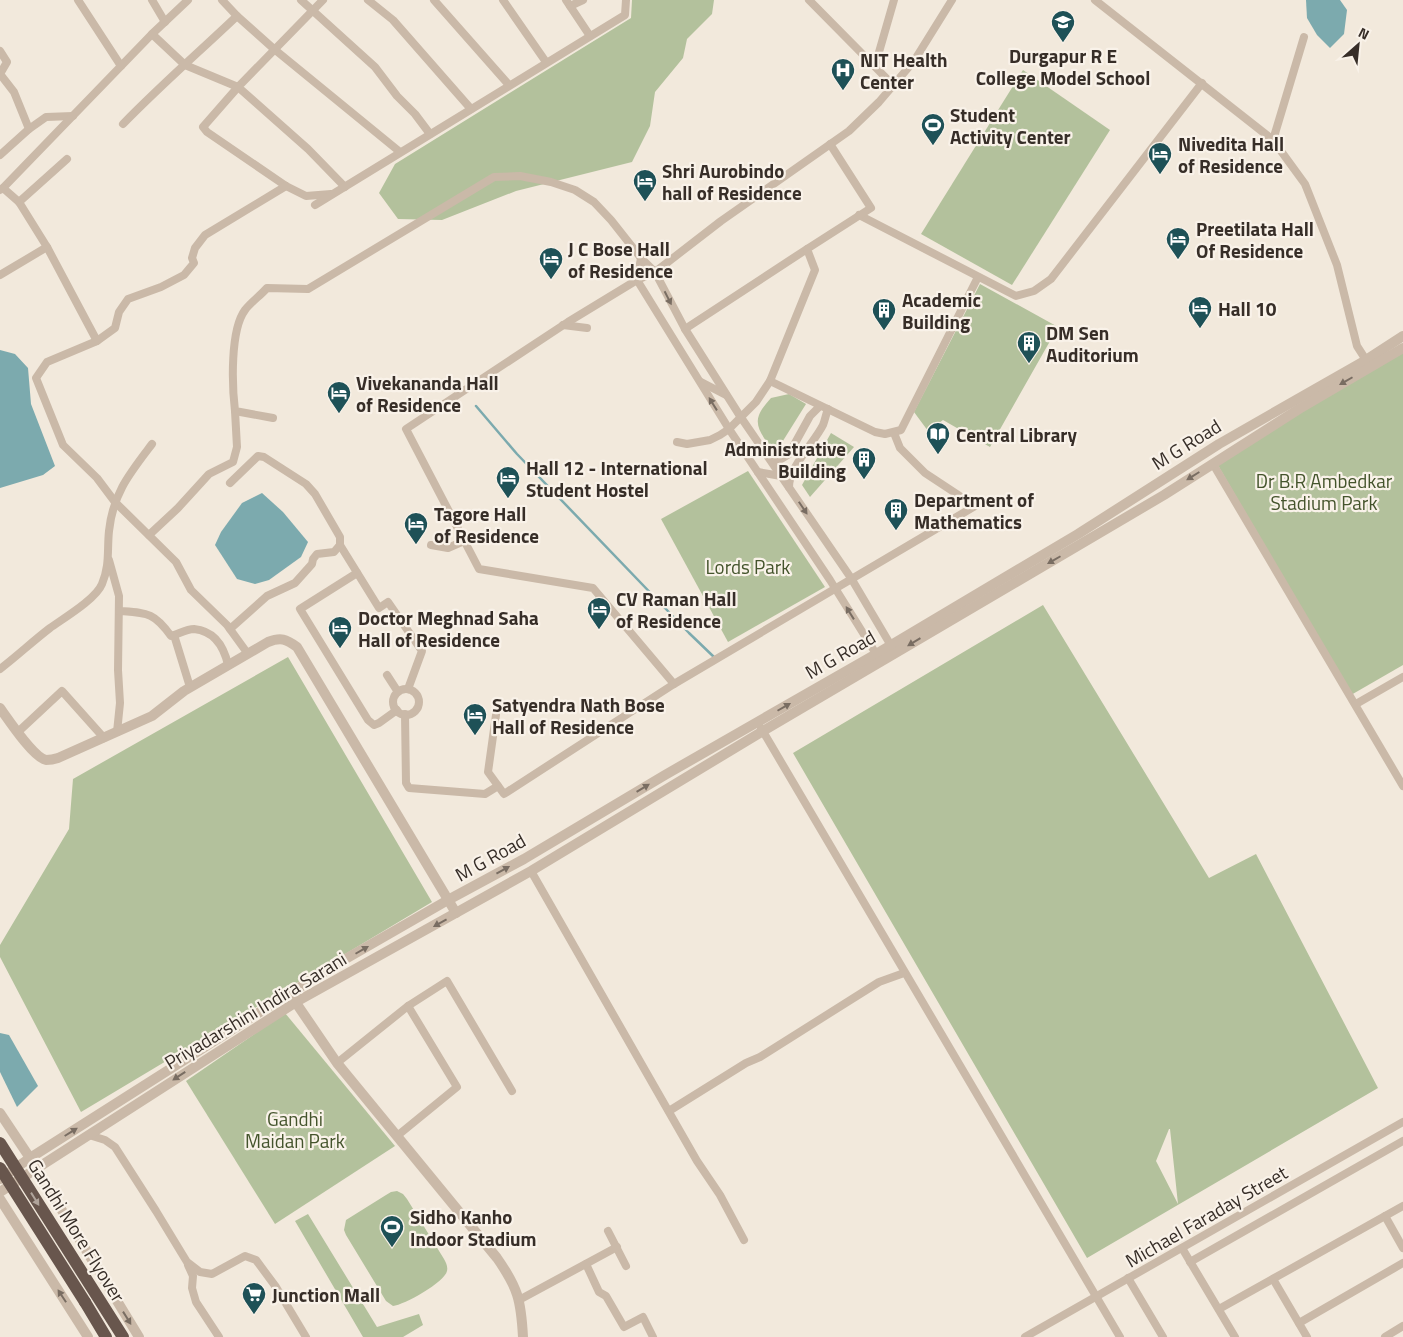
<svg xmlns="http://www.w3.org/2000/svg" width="1403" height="1337" viewBox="0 0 1403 1337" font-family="'Titillium Web',sans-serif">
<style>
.green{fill:#b3c19c;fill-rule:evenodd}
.water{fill:#7caaae}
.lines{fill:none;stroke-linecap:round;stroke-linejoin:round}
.stream{stroke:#7caaae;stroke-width:2.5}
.minor{stroke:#cab9a8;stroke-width:8}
.tertiary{stroke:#cab9a8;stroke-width:10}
.trunk{stroke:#68564d;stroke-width:12}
.trunk-bridge{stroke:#68564d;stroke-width:12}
.oneway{fill:#796d62}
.oneway2{fill:#b0a49b}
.labels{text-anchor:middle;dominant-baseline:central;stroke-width:4.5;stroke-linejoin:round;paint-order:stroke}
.poi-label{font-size:19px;font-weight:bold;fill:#372e28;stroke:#f9f2e9;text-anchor:start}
.street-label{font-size:19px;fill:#372e28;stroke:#f9f2e9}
.park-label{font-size:19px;fill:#44542c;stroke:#f9f2e9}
</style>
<rect width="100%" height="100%" fill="#f2e9dc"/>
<g class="green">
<path d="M 632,0 L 714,0 L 712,14 L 687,39 L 683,58 L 655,92 L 650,126 L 632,162 L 516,191 L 442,220 L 398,219 L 379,193 L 395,164 L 631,18 Z"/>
<path d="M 1023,70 L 1110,130 L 1012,285 L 921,234 Z"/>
<path d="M 980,284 L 1058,327 L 990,447 L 943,420 L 928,431 L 914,412 Z"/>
<path d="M 1403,352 L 1403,665 L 1351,695 L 1216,462 Z"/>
<path d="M 789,394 L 806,404 L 781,444 L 773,449 C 765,440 754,427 759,415 C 761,409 767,403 771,398 Z"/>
<path d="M 831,433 L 854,447 L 810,497 L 802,485 Z"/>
<path d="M 748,471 L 825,587 L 728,642 L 661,519 Z"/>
<path d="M 1043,605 L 1209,878 L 1256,854 L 1378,1088 L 1087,1258 L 793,753 ZM 1169,1129 L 1170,1129 L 1178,1204 L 1156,1161 Z"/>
<path d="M 288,657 L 432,902 L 81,1112 L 0,957 L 0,945 L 69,829 L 73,779 Z"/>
<path d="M 285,1013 L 395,1146 L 275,1224 L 186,1081 Z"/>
<path d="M 397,1191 L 403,1194 L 407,1199 L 444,1259 C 446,1263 448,1266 447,1271 C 445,1282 404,1305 393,1306 L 386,1301 L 346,1235 L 344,1230 L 346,1220 L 386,1195 L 391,1192 Z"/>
<path d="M 308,1214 L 377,1327 L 419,1314 L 423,1325 L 403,1337 L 363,1337 L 295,1221 Z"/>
</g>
<g class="water">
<path d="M 1306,0 L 1340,0 L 1347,10 L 1344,34 L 1330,48 L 1317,35 L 1307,18 Z"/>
<path d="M 0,350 L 15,354 L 28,368 L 31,404 L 55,466 L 43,475 L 0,488 Z"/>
<path d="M 262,493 L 283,512 L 308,542 L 301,557 L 269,580 L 255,584 L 237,579 L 215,545 L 221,532 L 242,503 Z"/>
<path d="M 0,1033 L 9,1035 L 38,1086 L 17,1107 L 0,1072 Z"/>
</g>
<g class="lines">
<path class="stream" d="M 476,406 L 517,454 L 689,633 L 715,658"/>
<g class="minor">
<path d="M 78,0 L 121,66"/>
<path d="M 152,0 L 165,22"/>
<path d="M 222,0 L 237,16 L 274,49 L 400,152"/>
<path d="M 301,0 L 375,67 L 397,96 L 415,114 L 430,134"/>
<path d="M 323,0 L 238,87 L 308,149 L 345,187"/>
<path d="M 368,0 L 393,20 L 471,109"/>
<path d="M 434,0 L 509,85"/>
<path d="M 503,0 L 546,62"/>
<path d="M 566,0 L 590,36"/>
<path d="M 809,0 L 893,85"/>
<path d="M 1095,0 L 1273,140 L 1305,184 L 1337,265 L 1357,346 L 1366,360"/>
<path d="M 570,6 L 583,0"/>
<path d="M 152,34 L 185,65 L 238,87 L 203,127 L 207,132 L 286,186 L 306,196 L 331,194"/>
<path d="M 0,51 L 7,62 L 0,74 L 14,92 L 29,129 L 0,155"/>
<path d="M 875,66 L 894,0"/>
<path d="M 123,124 C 160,86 199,52 237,16"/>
<path d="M 29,129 L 46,117 L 73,116"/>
<path d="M 1273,140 L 1304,37"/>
<path d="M 3,188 L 152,34 L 188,0"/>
<path d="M 0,190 L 3,188 L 19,202 L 47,247 L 97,341"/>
<path d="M 19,202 L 67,159"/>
<path d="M 315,205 L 625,15 L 626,0"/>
<path d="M 859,215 L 1016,296 L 1034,291 L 1051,279 L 1202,83"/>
<path d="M 641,258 L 637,280 L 729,429 L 830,580 L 878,657"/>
<path d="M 0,275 L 47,247"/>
<path d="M 563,325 L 587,328"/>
<path d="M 685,329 L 807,249"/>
<path d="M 770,381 L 875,432 L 885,434 L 901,430 L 978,277"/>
<path d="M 701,382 L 726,395"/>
<path d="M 273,418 L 235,411 C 232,386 230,330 245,310 C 251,302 260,296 267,288 L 308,289 L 494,177 L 520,176 L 551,182 L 575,190 L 594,202 L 611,220 L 641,258 L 655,272 L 685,329 L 740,416 L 851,578 L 893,649"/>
<path d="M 677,442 L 687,444 L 710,440 L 720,435 L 729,429 L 756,402 L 770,381 L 815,270 L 807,249 L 871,208 L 830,144"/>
<path d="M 771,460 L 781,459 L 789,454 L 810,416 L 820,406"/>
<path d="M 1213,464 L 1403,786"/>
<path d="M 758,472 L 781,476"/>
<path d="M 789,487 C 789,467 814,443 823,425 C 825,420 826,414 828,409"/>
<path d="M 149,535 L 178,508 L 209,474 L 233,462 L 237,447 L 235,411"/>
<path d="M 340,545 L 379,608 L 388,602 L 422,651 L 408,689"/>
<path d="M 431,545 L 448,548 L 464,541"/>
<path d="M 109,560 L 119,596 L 118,670 L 120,703 L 117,732"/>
<path d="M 357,573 L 300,609 L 368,720 L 374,725 L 379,723 L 397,710"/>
<path d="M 119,611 C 147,613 154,612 171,636 C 178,634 187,629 194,629 C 215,631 224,647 228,665"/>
<path d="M 230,629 L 267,596 L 295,583 L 312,564 L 313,559 L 317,554 L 334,552 L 340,545 L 340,537 L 315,494 L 306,484 L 264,457 L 258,456 L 230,483"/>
<path d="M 174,635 L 190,687"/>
<path d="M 248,654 L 227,625 L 191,590 L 176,562 L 115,502 L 97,478 L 63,445 L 36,378 L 47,362 L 97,341 L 115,328 L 119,312 L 128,299 L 161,287 L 184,275 L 194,263 L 192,258 L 195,248 L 205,235 L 286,186"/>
<path d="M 0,669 C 17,656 33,641 50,628 C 64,618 96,599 102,584 C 110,565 107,550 109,531 C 113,493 130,473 152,444"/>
<path d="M 387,675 L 398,692"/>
<path d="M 674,684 L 593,588 L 479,569 L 406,429 L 568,322 L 637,280 L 655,272 L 721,221 L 849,131 L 879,102 L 914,61 L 952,0"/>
<circle cx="406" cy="702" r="13"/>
<path d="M 1356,704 L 1403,677"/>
<path d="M 405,714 L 406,783 L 409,788 L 485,794 L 498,786"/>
<path d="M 496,715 L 488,772 L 504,794 L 674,684 L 975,506 L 925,473 L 900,448 L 894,433"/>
<path d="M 761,728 L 1120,1337"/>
<path d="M 18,732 L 62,691 L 104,738"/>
<path d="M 531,871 L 697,1161 L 720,1195 L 744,1240"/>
<path d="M 408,1006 L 447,981 L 512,1091"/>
<path d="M 337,1063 L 408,1006 L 457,1087 L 397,1136"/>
<path d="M 669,1111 L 746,1063 L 760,1057 L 879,982 L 904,973"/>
<path d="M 89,1135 L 105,1140 L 115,1147 L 156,1211 L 187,1262 L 200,1272 L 212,1274 L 245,1256 L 256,1260 L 276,1287 L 306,1337"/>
<path d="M 1385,1216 L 1403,1248"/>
<path d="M 608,1231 L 626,1266"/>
<path d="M 1182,1248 L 1235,1337"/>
<path d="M 1190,1262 L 1403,1141"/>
<path d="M 586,1264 L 599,1292 L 606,1296 L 624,1327 L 643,1317 L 653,1337"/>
<path d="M 188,1265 L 193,1276 L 192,1288 L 196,1302 L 219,1337"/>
<path d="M 1128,1278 L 1163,1337"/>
<path d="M 1273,1279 L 1307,1337"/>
<path d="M 519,1300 L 617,1247"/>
<path d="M 1219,1309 L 1403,1206"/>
<path d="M 1299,1323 L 1403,1263"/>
<path d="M 1025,1337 L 1403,1122"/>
<path d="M 1385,1337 L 1403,1326"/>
</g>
<g class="tertiary">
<path d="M 0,708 C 8,719 33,757 46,760 C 49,760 55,759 58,758 L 152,716 L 184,691 L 268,642 C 281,637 286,639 297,647 L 456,913"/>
<path d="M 292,997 L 337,1063 L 497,1258 C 518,1288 521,1300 523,1337"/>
<path d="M 0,1113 L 30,1158 L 139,1337"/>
<path d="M 0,1179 L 30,1158 L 263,1010 L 342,961 L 448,900 L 524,859 L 665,775 L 876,654 L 1078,534 L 1219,444 L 1366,360 L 1403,336"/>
<path d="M 0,1192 L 296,1002 L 531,871 L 763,731 L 1164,495 L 1299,409 L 1403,348"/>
<path d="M 0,1199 L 88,1337"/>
</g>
<path class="trunk" d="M 85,1302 L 106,1337"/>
<g class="trunk-bridge">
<path d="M 0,1143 L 123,1337"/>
<path d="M 0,1168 L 85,1302"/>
</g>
</g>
<defs><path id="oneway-solid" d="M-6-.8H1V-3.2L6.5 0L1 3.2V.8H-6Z" transform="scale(1.25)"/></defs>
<g class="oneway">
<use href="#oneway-solid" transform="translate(668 298) rotate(63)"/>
<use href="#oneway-solid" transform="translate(1346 381) rotate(150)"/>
<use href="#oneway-solid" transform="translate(713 404) rotate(-122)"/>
<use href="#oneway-solid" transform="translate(1193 476) rotate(148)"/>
<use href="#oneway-solid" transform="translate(803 508) rotate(56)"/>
<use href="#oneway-solid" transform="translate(1054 560) rotate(150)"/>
<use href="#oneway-solid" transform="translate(850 613) rotate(-122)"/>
<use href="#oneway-solid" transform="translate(914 642) rotate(149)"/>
<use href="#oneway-solid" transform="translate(784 707) rotate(-30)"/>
<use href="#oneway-solid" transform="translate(643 788) rotate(-31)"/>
<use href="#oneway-solid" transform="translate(503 870) rotate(-29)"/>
<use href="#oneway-solid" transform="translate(440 923) rotate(151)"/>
<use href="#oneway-solid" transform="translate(362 950) rotate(-30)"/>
<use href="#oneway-solid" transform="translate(179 1076) rotate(147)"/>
<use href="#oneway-solid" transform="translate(71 1132) rotate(-32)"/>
<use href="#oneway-solid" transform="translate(62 1296) rotate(-123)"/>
<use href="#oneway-solid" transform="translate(127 1318) rotate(58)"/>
</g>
<use class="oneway2" href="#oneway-solid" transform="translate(35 1199) rotate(58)"/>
<defs>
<g id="school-pin" transform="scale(1.25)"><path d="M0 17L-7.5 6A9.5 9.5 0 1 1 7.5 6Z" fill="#1e5157" stroke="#f9f2e9"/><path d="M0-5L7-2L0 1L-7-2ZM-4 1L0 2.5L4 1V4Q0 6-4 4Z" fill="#fff"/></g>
<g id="hospital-pin" transform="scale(1.25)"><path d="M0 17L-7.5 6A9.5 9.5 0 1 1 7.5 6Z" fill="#1e5157" stroke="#f9f2e9"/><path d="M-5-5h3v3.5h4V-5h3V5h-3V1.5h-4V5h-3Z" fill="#fff"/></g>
<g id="stadium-pin" transform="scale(1.25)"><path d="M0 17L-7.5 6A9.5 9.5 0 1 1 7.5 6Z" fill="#1e5157" stroke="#f9f2e9"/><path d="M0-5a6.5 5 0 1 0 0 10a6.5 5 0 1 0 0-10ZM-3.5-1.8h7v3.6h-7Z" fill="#fff"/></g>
<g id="hotel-pin" transform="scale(1.25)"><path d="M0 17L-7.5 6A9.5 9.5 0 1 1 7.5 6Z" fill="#1e5157" stroke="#f9f2e9"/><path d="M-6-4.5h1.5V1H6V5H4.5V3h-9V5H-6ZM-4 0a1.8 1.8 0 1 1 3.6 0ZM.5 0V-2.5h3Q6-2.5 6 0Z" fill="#fff"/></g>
<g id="building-pin" transform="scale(1.25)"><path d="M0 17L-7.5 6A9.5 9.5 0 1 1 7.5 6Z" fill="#1e5157" stroke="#f9f2e9"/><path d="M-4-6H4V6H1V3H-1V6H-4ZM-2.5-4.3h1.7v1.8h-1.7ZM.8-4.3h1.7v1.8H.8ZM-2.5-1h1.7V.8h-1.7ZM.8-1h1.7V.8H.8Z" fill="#fff"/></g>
<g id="library-pin" transform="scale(1.25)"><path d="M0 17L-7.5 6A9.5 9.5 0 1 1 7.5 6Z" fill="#1e5157" stroke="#f9f2e9"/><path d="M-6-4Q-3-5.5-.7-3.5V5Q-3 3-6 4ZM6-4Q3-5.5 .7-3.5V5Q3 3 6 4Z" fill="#fff"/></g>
<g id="supermarket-pin" transform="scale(1.25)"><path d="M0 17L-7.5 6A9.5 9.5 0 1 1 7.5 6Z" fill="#1e5157" stroke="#f9f2e9"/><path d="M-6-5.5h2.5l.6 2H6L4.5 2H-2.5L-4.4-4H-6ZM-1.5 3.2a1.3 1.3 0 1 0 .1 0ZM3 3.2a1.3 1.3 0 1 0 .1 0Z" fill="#fff"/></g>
</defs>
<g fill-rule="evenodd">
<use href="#school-pin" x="1063" y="22"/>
<use href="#hospital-pin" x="843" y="70"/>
<use href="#stadium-pin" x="933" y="125"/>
<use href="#hotel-pin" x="1160" y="154"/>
<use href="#hotel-pin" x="645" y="181"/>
<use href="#hotel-pin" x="1178" y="239"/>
<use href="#hotel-pin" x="551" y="259"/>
<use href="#hotel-pin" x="1200" y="308"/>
<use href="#building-pin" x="884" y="310"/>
<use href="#building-pin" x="1029" y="343"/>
<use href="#hotel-pin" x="339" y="393"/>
<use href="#library-pin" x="938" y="434"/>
<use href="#building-pin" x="864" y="459"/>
<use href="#hotel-pin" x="508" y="478"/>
<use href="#building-pin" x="896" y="510"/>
<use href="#hotel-pin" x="416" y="524"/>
<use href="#hotel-pin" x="599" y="609"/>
<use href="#hotel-pin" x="340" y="628"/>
<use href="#hotel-pin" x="475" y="715"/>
<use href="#stadium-pin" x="392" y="1227"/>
<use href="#supermarket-pin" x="254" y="1294"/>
</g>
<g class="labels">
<g class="poi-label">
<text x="1063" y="55" text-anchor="middle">Durgapur R E<tspan x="1063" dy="22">College Model School</tspan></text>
<text x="860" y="59">NIT Health<tspan x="860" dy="22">Center</tspan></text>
<text x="950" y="114">Student<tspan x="950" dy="22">Activity Center</tspan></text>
<text x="1178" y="143">Nivedita Hall<tspan x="1178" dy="22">of Residence</tspan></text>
<text x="662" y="170">Shri Aurobindo<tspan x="662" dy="22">hall of Residence</tspan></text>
<text x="1196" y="228">Preetilata Hall<tspan x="1196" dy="22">Of Residence</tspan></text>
<text x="568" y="248">J C Bose Hall<tspan x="568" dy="22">of Residence</tspan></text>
<text x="902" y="299">Academic<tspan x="902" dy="22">Building</tspan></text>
<text x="1218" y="308">Hall 10</text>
<text x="1046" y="332">DM Sen<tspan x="1046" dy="22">Auditorium</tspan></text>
<text x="356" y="382">Vivekananda Hall<tspan x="356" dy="22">of Residence</tspan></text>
<text x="956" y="434">Central Library</text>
<text x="846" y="448" text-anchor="end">Administrative<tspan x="846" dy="22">Building</tspan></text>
<text x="526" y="467">Hall 12 - International<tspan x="526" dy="22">Student Hostel</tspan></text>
<text x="914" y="499">Department of<tspan x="914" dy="22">Mathematics</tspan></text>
<text x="434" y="513">Tagore Hall<tspan x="434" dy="22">of Residence</tspan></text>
<text x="616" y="598">CV Raman Hall<tspan x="616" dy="22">of Residence</tspan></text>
<text x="358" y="617">Doctor Meghnad Saha<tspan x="358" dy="22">Hall of Residence</tspan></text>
<text x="492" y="704">Satyendra Nath Bose<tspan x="492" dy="22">Hall of Residence</tspan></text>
<text x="410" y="1216">Sidho Kanho<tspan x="410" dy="22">Indoor Stadium</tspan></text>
<text x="272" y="1294">Junction Mall</text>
</g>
<g class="street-label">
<text transform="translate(1186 444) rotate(-32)">M G Road</text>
<text transform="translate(840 654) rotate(-30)">M G Road</text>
<text transform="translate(490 857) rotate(-29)">M G Road</text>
<text transform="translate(255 1010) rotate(-31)">Priyadarshini Indira Sarani</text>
<text transform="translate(1206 1216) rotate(-30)">Michael Faraday Street</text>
<text transform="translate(77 1230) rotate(58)">Gandhi More Flyover</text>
</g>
<g class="park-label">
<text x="1324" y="480">Dr B.R Ambedkar<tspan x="1324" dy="22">Stadium Park</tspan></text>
<text x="748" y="566">Lords Park</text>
<text x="295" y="1118">Gandhi<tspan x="295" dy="22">Maidan Park</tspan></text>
</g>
</g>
<g transform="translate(1358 45) rotate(27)" stroke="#f9f2e9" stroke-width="4" paint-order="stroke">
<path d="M0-4L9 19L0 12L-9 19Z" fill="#372e28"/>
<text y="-8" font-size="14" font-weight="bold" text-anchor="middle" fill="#372e28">N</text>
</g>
</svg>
